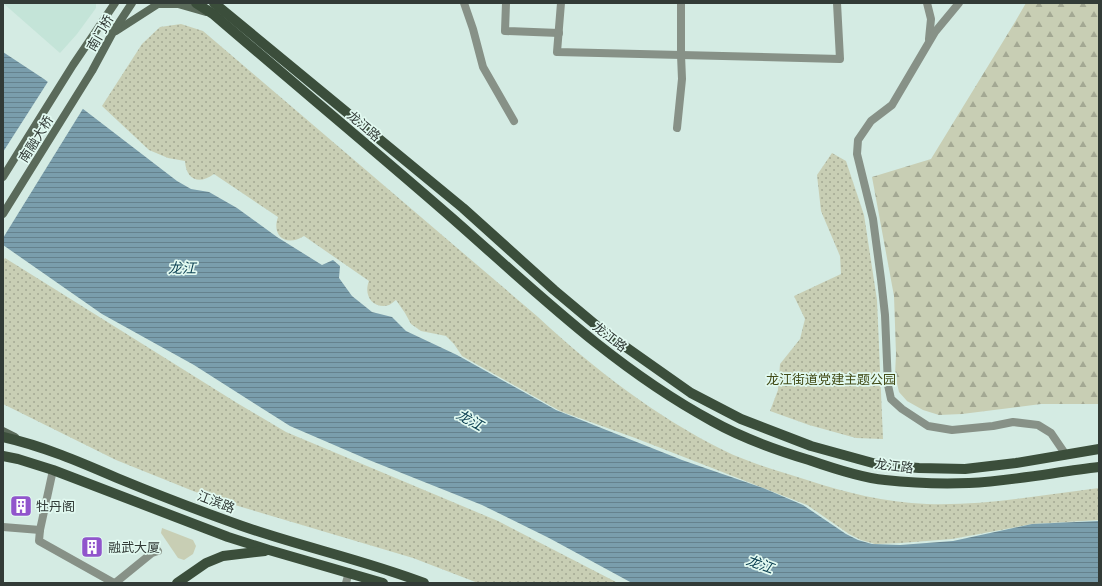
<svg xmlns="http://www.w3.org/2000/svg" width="1102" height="586" viewBox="0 0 1102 586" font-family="'Archivo Narrow','Noto Sans SC',sans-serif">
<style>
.built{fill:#c4e4d8}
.grass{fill:#c8ceb4}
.forest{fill:url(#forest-firs)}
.park{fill:url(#park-dots)}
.water{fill:url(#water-rules)}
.pier{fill:#d4ebe3}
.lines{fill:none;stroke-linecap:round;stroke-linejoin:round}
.street{stroke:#879187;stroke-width:8}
.secondary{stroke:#5a6a5a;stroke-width:8}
.primary{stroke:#3b4e3b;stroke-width:10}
.labels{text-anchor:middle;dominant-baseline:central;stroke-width:3.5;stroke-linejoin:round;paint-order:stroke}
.street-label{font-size:13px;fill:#323b37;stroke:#e1f9f0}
.park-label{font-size:13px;fill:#424b17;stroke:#e1f9f0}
.poi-label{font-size:13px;fill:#323b37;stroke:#e1f9f0;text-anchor:start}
.water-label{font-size:14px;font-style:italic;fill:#0d4152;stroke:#e1f9f0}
</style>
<defs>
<pattern id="forest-firs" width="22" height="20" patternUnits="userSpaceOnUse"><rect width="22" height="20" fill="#c8ceb4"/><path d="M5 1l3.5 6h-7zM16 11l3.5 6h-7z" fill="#a3a893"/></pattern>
<pattern id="park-dots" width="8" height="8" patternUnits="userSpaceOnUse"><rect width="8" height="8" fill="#c8ceb4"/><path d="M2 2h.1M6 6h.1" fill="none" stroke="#a3a893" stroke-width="1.8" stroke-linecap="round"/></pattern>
<pattern id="water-rules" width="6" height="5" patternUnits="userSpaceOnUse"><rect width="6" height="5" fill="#7a9eac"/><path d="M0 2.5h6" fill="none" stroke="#65828d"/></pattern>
</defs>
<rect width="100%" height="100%" fill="#d4ebe3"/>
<path class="built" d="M 3,3 L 96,3 L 96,8 L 77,34 L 60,53 Z"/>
<path class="grass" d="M 162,528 L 193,540 L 196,546 L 193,554 L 184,560 L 178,558 L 161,533 Z"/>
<path class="forest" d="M 1026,3 L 1099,3 L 1099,404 L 1041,404 L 962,414 L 939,415 L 923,410 L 907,401 L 899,392 L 895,375 L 896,354 L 894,296 L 872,177 L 931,159 L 1015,22 Z"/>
<g class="park">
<path d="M 181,24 L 203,31 L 538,317 C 594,369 655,416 723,450 C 749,463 779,471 807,480 C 847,493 884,502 927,504 C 984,506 1042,495 1099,488 L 1099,520 L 1032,524 L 952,539 L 901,543 L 875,544 L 861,540 L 849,534 L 807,505 L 635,438 L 560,411 L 462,356 L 454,344 L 446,336 L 421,331 L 411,324 L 405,313 L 396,300 C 392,303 389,306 384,306 C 370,306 364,293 369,281 L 304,236 C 287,247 271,237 278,217 L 214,174 C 199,185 186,180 185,161 L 168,158 L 149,150 L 102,106 L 142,44 L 160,27 Z"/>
<path d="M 832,153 L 846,161 L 864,215 L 877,300 L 883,439 L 856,438 L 809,425 L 770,411 L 778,390 L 780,364 L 800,339 L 805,319 L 794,296 L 841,274 L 840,256 L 821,211 L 817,175 Z"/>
<path d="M 5,258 L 237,403 L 286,432 L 498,521 L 618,583 L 478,583 L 413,558 L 208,497 L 116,460 L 3,404 L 3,261 Z"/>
</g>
<path class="water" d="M 3,52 L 44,79 L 177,181 L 191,189 L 209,192 L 237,208 L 277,237 L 322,265 L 333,260 L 340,266 L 339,278 L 352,296 L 372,312 L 392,317 L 406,331 L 457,355 L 556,410 L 682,460 L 763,488 L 803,505 L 846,534 L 858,540 L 872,544 L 900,545 L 953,541 L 1032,524 L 1099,521 L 1099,583 L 632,583 L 549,538 L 482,505 L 369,460 L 290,426 L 194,365 L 102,314 L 3,245 Z"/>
<path class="pier" d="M 49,80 L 84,107 L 3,238 L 3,152 Z"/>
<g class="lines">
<g class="street">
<path d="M 464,3 L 473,29 L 483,67 L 514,121"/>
<path d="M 506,3 L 505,31 L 559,33"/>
<path d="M 561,3 L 557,52 L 840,59 L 837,3"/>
<path d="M 927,3 L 931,19 L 929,39"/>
<path d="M 959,3 L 935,32 L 892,105 L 871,121 L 858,140 L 857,154 L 873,219 L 881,279 L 885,315 L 888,385 L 891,399 L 902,409 L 928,426 L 952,430 L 993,426 L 1013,422 L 1038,425 L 1051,433 L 1066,455"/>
<path d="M 677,128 L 682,79 L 681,55 L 681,3"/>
<path d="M 53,470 L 40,530 L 39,541 L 114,583"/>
<path d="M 3,527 L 40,530"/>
<path d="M 115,583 L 152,553 L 158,551"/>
<path d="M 346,583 L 349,572"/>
</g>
<g class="secondary">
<path d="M 116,31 L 158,4 L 178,4 L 206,12"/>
<path d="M 3,177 L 73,65 L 115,3"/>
<path d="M 3,214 L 92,71 L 113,32 L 132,3"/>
<path d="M 3,431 L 15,437"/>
</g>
<g class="primary">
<path d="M 196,3 L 213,14 C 292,82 373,149 452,218 C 535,291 614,368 712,421 C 742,438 776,450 809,460 C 832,468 862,478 885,480 C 912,483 941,484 969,483 C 1012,481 1056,472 1099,467"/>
<path d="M 214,3 L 463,208 L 554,290 L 603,331 L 691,393 L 741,419 L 811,446 L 880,465 L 919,468 L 965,469 L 1016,463 L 1099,449"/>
<path d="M 3,437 C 43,446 80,462 117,478 C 158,495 200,511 242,526 C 302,547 364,560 424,583"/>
<path d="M 3,456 L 18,459 L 53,470 L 228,537 L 269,550 L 383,583"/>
<path d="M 177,583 L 206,563 L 223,556 L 265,551"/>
</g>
</g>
<defs>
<g id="building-square" transform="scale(1.15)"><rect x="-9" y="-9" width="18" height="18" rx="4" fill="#9155cc" stroke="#e1f9f0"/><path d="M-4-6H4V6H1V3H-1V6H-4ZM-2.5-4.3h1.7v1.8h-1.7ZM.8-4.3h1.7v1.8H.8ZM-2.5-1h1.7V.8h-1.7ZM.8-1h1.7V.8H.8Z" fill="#fff"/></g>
</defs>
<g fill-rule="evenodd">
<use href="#building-square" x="21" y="506"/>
<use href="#building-square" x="92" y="547"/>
</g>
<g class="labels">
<g class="street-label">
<text transform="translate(100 33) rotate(-60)">南门桥</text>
<text transform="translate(364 126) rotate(40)">龙江路</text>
<text transform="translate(36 139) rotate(-58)">南融大桥</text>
<text transform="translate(610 337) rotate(38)">龙江路</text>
<text transform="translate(894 466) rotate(7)">龙江路</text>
<text transform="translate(216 502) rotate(21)">江滨路</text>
</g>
<g class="park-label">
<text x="831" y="379">龙江街道党建主题公园</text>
</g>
<g class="poi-label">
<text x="36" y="506">牡丹阁</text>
<text x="108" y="547">融武大厦</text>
</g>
<g class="water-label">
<text x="182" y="268">龙江</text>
<text transform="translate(470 420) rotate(29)">龙江</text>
<text transform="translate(760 564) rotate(20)">龙江</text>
</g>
</g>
<rect width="1102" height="586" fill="none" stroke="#323b37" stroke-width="8"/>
</svg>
